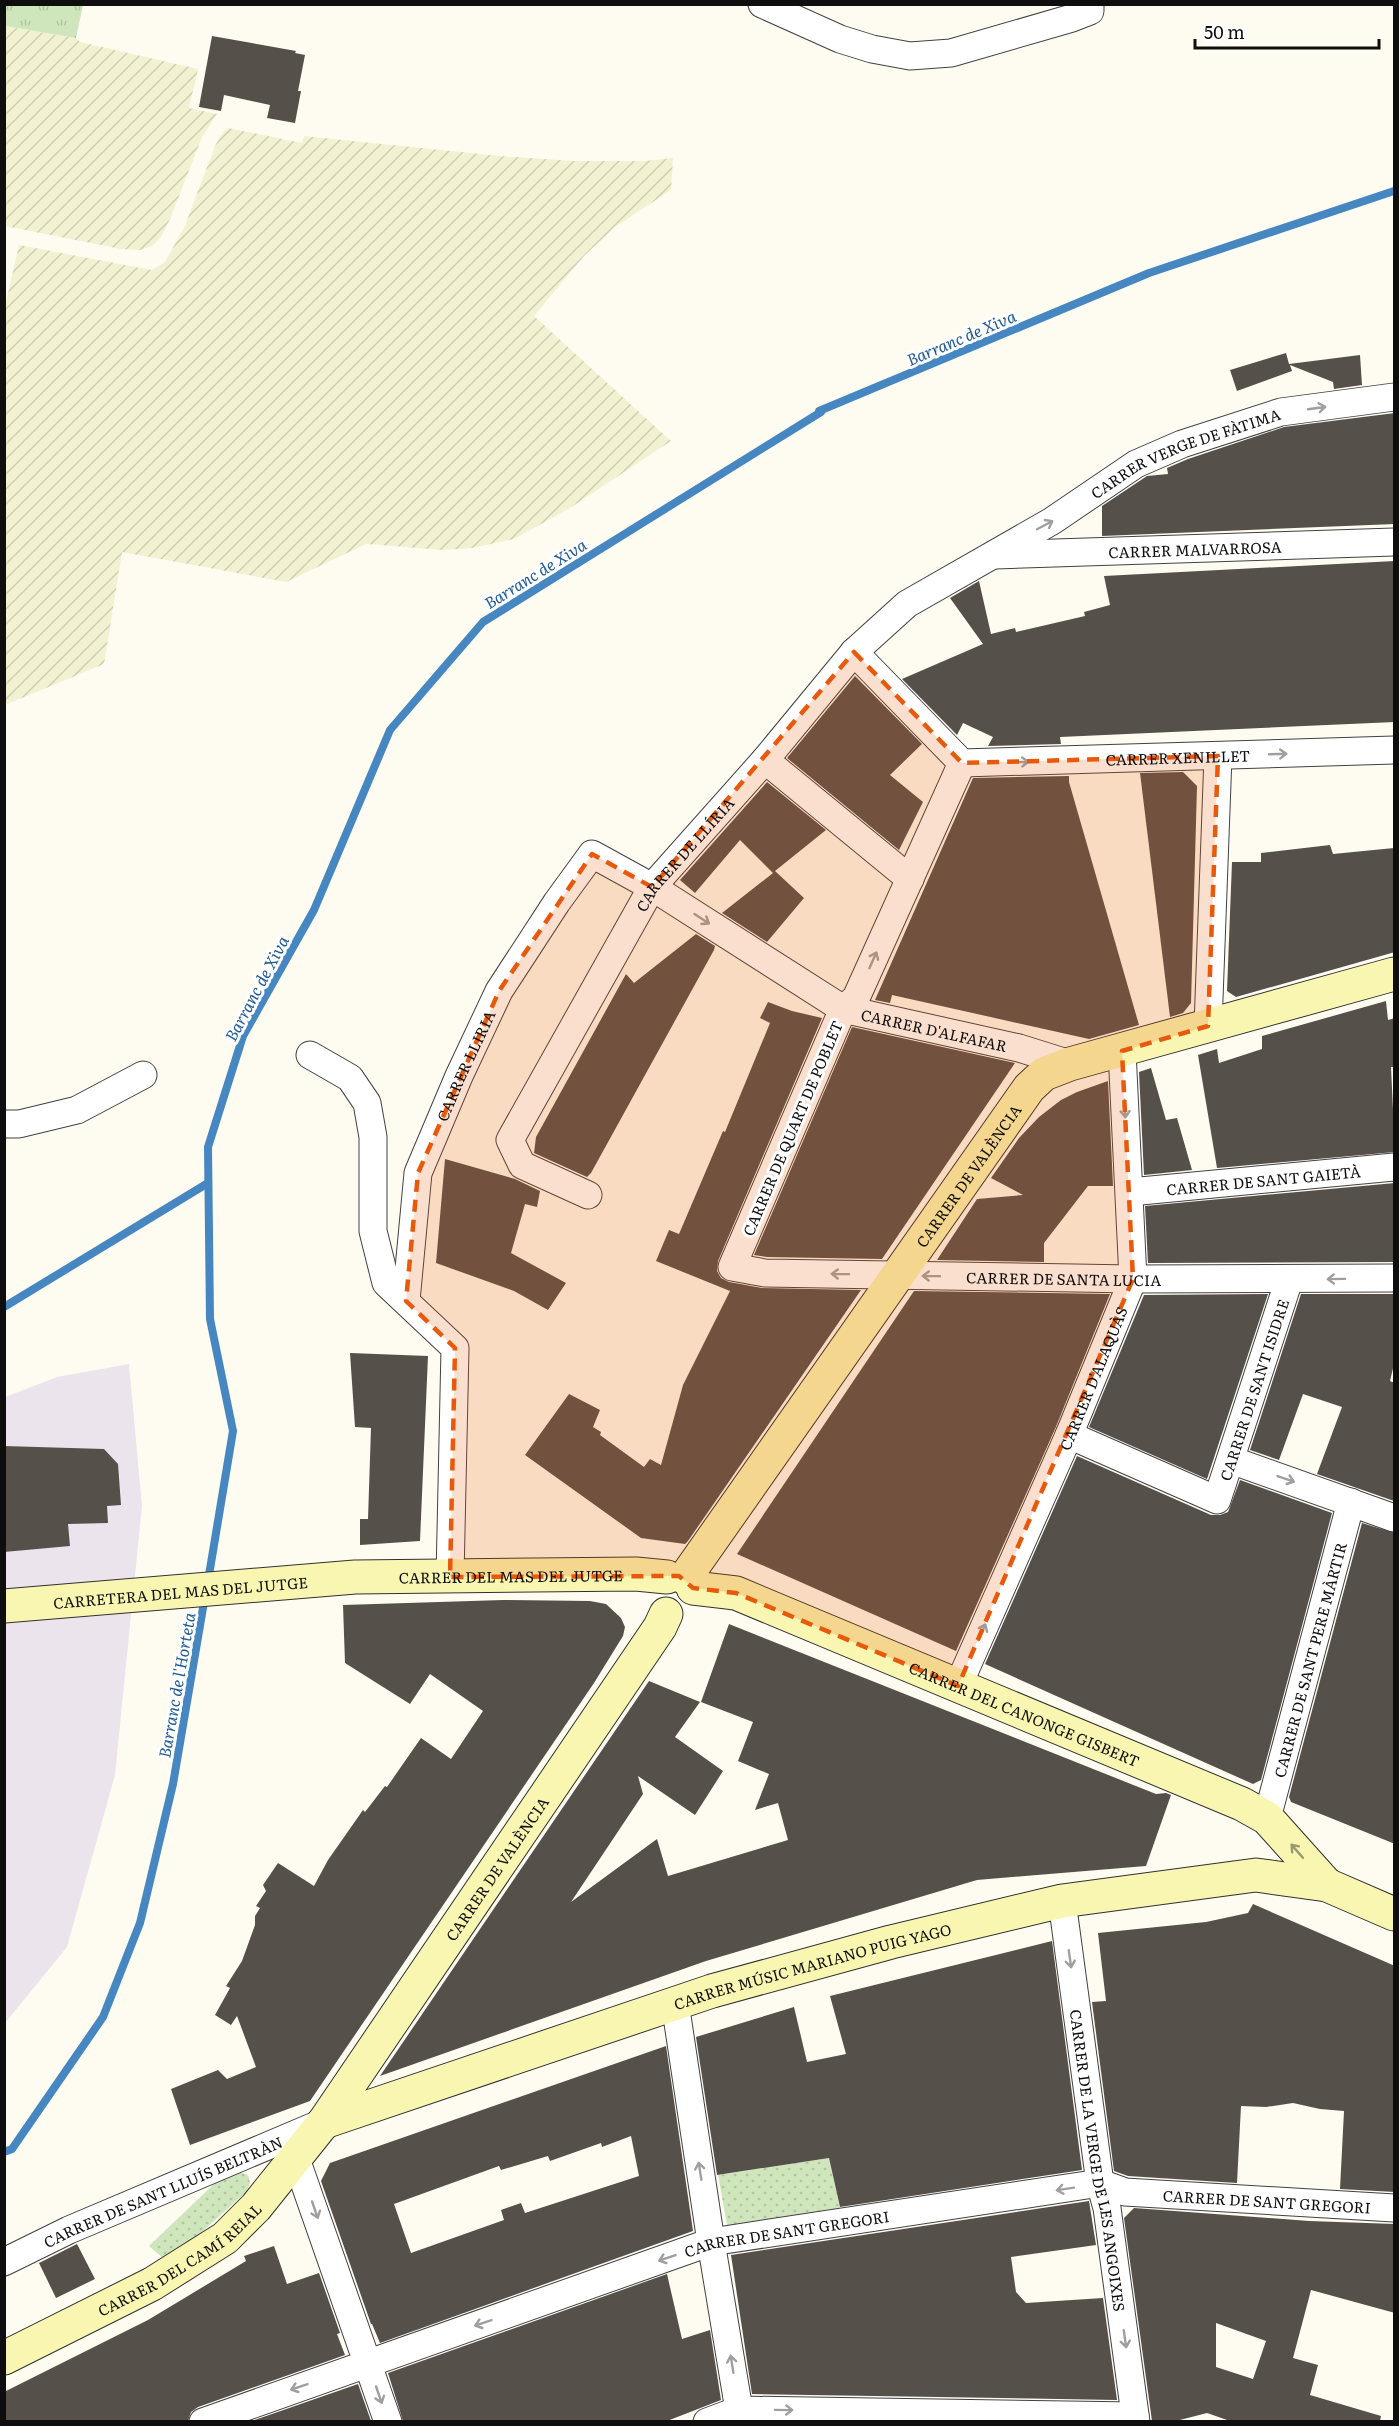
<svg xmlns="http://www.w3.org/2000/svg" width="1399" height="2426" viewBox="0 0 1399 2426" font-family="Literata,serif">
<style>
.industrial{fill:#ece4ec}
.farmland{fill:url(#farmland-furrows)}
.grass{fill:url(#grass-tufts)}
.park{fill:url(#park-dots)}
.lines{fill:none;stroke-linecap:round;stroke-linejoin:round}
.stream{stroke:#4687c2;stroke-width:8}
.building{fill:#56504b;fill-rule:evenodd}
.street-casing{stroke:#414141;stroke-width:29}
.secondary-casing{stroke:#303030;stroke-width:35}
.street{stroke:#fff;stroke-width:27}
.secondary{stroke:#f8f6b1;stroke-width:33}
.oneway{stroke:#9f9f9f}
.oneway2{stroke:#9a9970}
.marked{fill:#e8590c;fill-opacity:0.2;stroke:#e8590c;stroke-width:4.5;stroke-dasharray:12 8;stroke-linejoin:round}
.labels{text-anchor:middle;dominant-baseline:central;stroke-width:6;stroke-linejoin:round;paint-order:stroke}
.street-label{font-size:15px;fill:#0e0e0e;stroke:#fff}
.water-label{font-size:16px;font-style:italic;fill:#215a96;stroke:#fff}
</style>
<defs>
<pattern id="farmland-furrows" width="10" height="10" patternUnits="userSpaceOnUse" patternTransform="scale(1.5)"><rect width="10" height="10" fill="#f2f2d2"/><path d="M-1 1l2-2M0 10L10 0M9 11l2-2" fill="none" stroke="#ceceb3"/></pattern>
<pattern id="grass-tufts" width="24" height="20" patternUnits="userSpaceOnUse" patternTransform="scale(1.5)"><rect width="24" height="20" fill="#cfe6bd"/><path d="M3 7l-1-3M5 7V3M7 7l1-3M15 17l-1-3M17 17v-4M19 17l1-3" fill="none" stroke="#b1c4a1"/></pattern>
<pattern id="park-dots" width="8" height="8" patternUnits="userSpaceOnUse" patternTransform="scale(1.5)"><rect width="8" height="8" fill="#cfe6bd"/><path d="M2 2h.1M6 6h.1" fill="none" stroke="#b1c4a1" stroke-width="1.8" stroke-linecap="round"/></pattern>
</defs>
<rect width="100%" height="100%" fill="#fefcf1"/>
<path class="industrial" d="M 129,1364 L 142,1506 L 115,1775 L 67,1947 L 5,2023 L 5,1397 L 57,1377 Z"/>
<g class="farmland">
<path d="M 4,26 L 76,38 L 80,42 L 198,69 L 189,108 L 217,114 L 202,137 L 170,219 L 161,237 L 152,246 L 140,250 L 121,249 L 5,226 Z"/>
<path d="M 228,128 L 302,143 L 304,136 L 500,156 L 573,161 L 645,161 L 673,158 L 671,190 L 615,227 L 584,256 L 534,316 L 671,441 L 570,508 L 514,539 L 472,548 L 443,550 L 366,544 L 286,582 L 122,552 L 104,664 L 5,705 L 4,311 L 19,245 L 152,270 L 165,262 L 184,228 L 215,146 L 223,132 Z"/>
</g>
<path class="grass" d="M 4,5 L 83,5 L 76,38 L 5,26 Z"/>
<g class="park">
<path d="M 829,2158 L 841,2213 L 728,2230 L 718,2175 Z"/>
<path d="M 239,2172 L 248,2175 L 250,2183 L 247,2191 L 203,2231 L 165,2260 L 149,2246 L 215,2183 L 226,2176 Z"/>
</g>
<g class="lines">
<g class="stream">
<path d="M 4,1307 L 208,1183"/>
<path d="M 208,1581 L 233,1431 L 210,1319 L 208,1147 L 243,1036 L 314,910 L 390,730 L 483,622 L 821,412 L 819,411 L 1149,273 L 1394,191"/>
<path d="M 4,2152 L 12,2149 L 103,2017 L 140,1923 L 173,1784 L 205,1596"/>
</g>
</g>
<g class="building">
<path d="M 212,36 L 296,51 L 295,53 L 305,55 L 298,91 L 301,91 L 295,123 L 267,118 L 270,105 L 224,95 L 221,111 L 199,107 Z"/>
<path d="M 1286,353 L 1289,364 L 1360,355 L 1362,385 L 1334,389 L 1333,382 L 1290,365 L 1292,371 L 1237,391 L 1230,370 Z"/>
<path d="M 1395,413 L 1395,524 L 1102,536 L 1102,506 L 1147,476 L 1168,474 L 1167,468 L 1188,459 L 1284,427 Z"/>
<path d="M 1395,561 L 1395,722 L 1060,737 L 1061,744 L 988,746 L 993,737 L 963,723 L 957,735 L 902,679 L 983,644 L 950,598 L 979,581 L 991,634 L 1015,628 L 1016,632 L 1085,616 L 1084,612 L 1110,605 L 1104,576 Z"/>
<path d="M 855,676 L 922,744 L 890,775 L 923,802 L 899,850 L 787,758 Z"/>
<path d="M 1183,772 L 1197,786 L 1191,1003 L 1183,1013 L 1170,1017 L 1140,773 Z"/>
<path d="M 1069,776 L 1069,782 L 1139,1025 L 1089,1039 L 892,995 L 890,1003 L 875,1000 L 973,778 Z"/>
<path d="M 767,782 L 826,830 L 775,871 L 804,898 L 767,942 L 722,913 L 773,873 L 740,840 L 695,893 L 680,880 Z"/>
<path d="M 1330,845 L 1333,854 L 1394,848 L 1395,952 L 1236,997 L 1227,991 L 1232,862 L 1261,862 L 1261,853 Z"/>
<path d="M 696,934 L 715,946 L 714,950 L 591,1173 L 587,1177 L 534,1153 L 536,1137 L 626,974 L 634,983 Z"/>
<path d="M 1386,1001 L 1388,1020 L 1395,1018 L 1395,1067 L 1391,1067 L 1395,1152 L 1217,1168 L 1198,1055 L 1217,1049 L 1219,1063 L 1262,1049 L 1262,1036 Z"/>
<path d="M 768,1002 L 792,1011 L 822,1018 L 718,1261 L 717,1271 L 721,1278 L 729,1282 L 762,1288 L 861,1290 L 688,1541 L 685,1544 L 641,1538 L 525,1455 L 569,1394 L 600,1410 L 593,1427 L 601,1432 L 600,1435 L 644,1467 L 650,1459 L 661,1465 L 683,1385 L 730,1291 L 656,1261 L 669,1230 L 679,1234 L 723,1131 L 725,1132 L 770,1023 L 760,1018 Z"/>
<path d="M 852,1027 L 1015,1063 L 882,1259 L 767,1257 L 754,1255 Z"/>
<path d="M 1151,1068 L 1166,1120 L 1177,1118 L 1192,1170 L 1144,1175 L 1139,1072 Z"/>
<path d="M 1108,1081 L 1113,1186 L 1088,1186 L 1044,1243 L 1044,1262 L 937,1260 L 977,1199 L 1023,1195 L 991,1178 L 1019,1138 L 1039,1117 L 1061,1100 L 1077,1092 Z"/>
<path d="M 445,1159 L 515,1179 L 540,1191 L 537,1207 L 525,1204 L 511,1253 L 566,1283 L 548,1310 L 514,1291 L 436,1263 Z"/>
<path d="M 1395,1183 L 1395,1262 L 1148,1263 L 1145,1206 Z"/>
<path d="M 914,1291 L 1110,1294 L 1055,1429 L 956,1651 L 737,1554 Z"/>
<path d="M 1268,1294 L 1207,1479 L 1089,1427 L 1144,1295 Z"/>
<path d="M 1301,1294 L 1395,1294 L 1395,1360 L 1390,1381 L 1395,1383 L 1394,1501 L 1317,1474 L 1342,1407 L 1303,1394 L 1279,1460 L 1250,1450 Z"/>
<path d="M 350,1353 L 428,1356 L 420,1541 L 360,1545 L 360,1519 L 368,1519 L 371,1428 L 355,1427 Z"/>
<path d="M 4,1446 L 104,1449 L 118,1464 L 121,1505 L 107,1506 L 108,1523 L 68,1524 L 70,1546 L 4,1552 Z"/>
<path d="M 1077,1456 L 1211,1515 L 1220,1515 L 1228,1512 L 1240,1480 L 1332,1513 L 1261,1780 L 1253,1784 L 985,1664 Z"/>
<path d="M 1362,1523 L 1395,1533 L 1395,1844 L 1291,1802 L 1289,1797 Z"/>
<path d="M 503,1600 L 590,1601 L 606,1604 L 621,1618 L 625,1627 L 623,1636 L 594,1683 L 310,2101 L 190,2145 L 171,2089 L 218,2070 L 227,2079 L 256,2067 L 237,2016 L 231,2025 L 215,2015 L 230,1988 L 226,1986 L 242,1961 L 255,1925 L 255,1916 L 260,1908 L 256,1906 L 266,1891 L 263,1885 L 278,1863 L 314,1886 L 328,1860 L 363,1810 L 365,1812 L 385,1786 L 387,1787 L 421,1738 L 451,1759 L 483,1711 L 430,1674 L 410,1704 L 345,1663 L 343,1605 Z"/>
<path d="M 729,1624 L 1156,1794 L 1166,1793 L 1171,1795 L 1146,1866 L 977,1880 L 706,1961 L 380,2076 L 649,1681 L 700,1702 L 675,1737 L 723,1771 L 695,1815 L 638,1776 L 643,1794 L 571,1902 L 657,1839 L 668,1876 L 788,1840 L 778,1803 L 755,1810 L 769,1774 L 738,1761 L 753,1722 L 701,1702 Z"/>
<path d="M 1253,1904 L 1395,1966 L 1395,2192 L 1340,2189 L 1344,2111 L 1320,2109 L 1293,2103 L 1266,2107 L 1241,2106 L 1237,2183 L 1128,2176 L 1114,2171 L 1092,2002 L 1106,2001 L 1098,1933 L 1206,1922 L 1248,1913 Z"/>
<path d="M 1052,1941 L 1082,2170 L 840,2207 L 829,2158 L 717,2175 L 696,2037 L 794,2007 L 807,2062 L 846,2054 L 830,1996 Z"/>
<path d="M 666,2046 L 693,2231 L 380,2343 L 372,2324 L 371,2324 L 321,2181 L 330,2163 ZM 631,2136 L 639,2176 L 525,2213 L 521,2203 L 501,2210 L 504,2220 L 411,2253 L 394,2204 L 499,2166 L 501,2170 L 548,2156 L 550,2161 L 601,2143 L 602,2147 Z"/>
<path d="M 1089,2201 L 1096,2245 L 1011,2257 L 1016,2292 L 1026,2303 L 1103,2298 L 1117,2400 L 752,2394 L 731,2255 Z"/>
<path d="M 1134,2208 L 1309,2221 L 1395,2224 L 1395,2313 L 1311,2290 L 1293,2358 L 1318,2365 L 1310,2395 L 1381,2416 L 1380,2421 L 1230,2421 L 1207,2413 L 1176,2421 L 1152,2421 L 1124,2218 ZM 1216,2323 L 1266,2341 L 1253,2379 L 1216,2367 Z"/>
<path d="M 77,2244 L 95,2279 L 56,2298 L 39,2263 Z"/>
<path d="M 274,2246 L 287,2284 L 319,2273 L 340,2333 L 337,2334 L 345,2355 L 198,2407 L 191,2412 L 188,2421 L 4,2421 L 4,2392 L 148,2320 L 246,2261 L 244,2256 Z"/>
<path d="M 667,2274 L 682,2339 L 710,2330 L 721,2400 L 667,2421 L 403,2421 L 388,2373 Z"/>
<path d="M 358,2384 L 371,2421 L 252,2421 Z"/>
</g>
<g class="lines">
<g class="street-casing">
<g id="street">
<path d="M 762,4 L 840,39 L 872,49 L 910,56 L 951,53 L 1072,18 L 1090,11 L 1090,4"/>
<path id="s1" d="M 995,555 L 1394,542"/>
<path d="M 854,652 L 962,763"/>
<path d="M 765,760 L 910,879"/>
<path id="s2" d="M 962,763 L 856,998 L 843,1009 L 732,1267 L 765,1273 L 1133,1279 L 1394,1278"/>
<path id="s3" d="M 962,763 L 1394,750"/>
<path d="M 1208,1026 L 1218,756"/>
<path d="M 310,1055 L 350,1078 L 367,1103 L 373,1137 L 373,1231 L 386,1283 L 455,1348 L 450,1577"/>
<path d="M 4,1124 L 19,1124 L 77,1110 L 143,1075"/>
<path id="s4" d="M 1130,1192 L 1394,1167"/>
<path id="s5" d="M 588,1195 L 522,1165 L 510,1140 L 652,887 L 765,760 L 854,652 L 907,604 L 1052,521 L 1136,464 L 1182,444 L 1281,412 L 1394,397"/>
<path id="s6" d="M 406,1301 L 418,1173 L 459,1076 L 499,991 L 557,902 L 592,854 L 652,887 L 843,1009 L 1019,1048 L 1070,1064"/>
<path id="s7" d="M 1069,1435 L 1217,1500 L 1289,1280"/>
<path d="M 1231,1460 L 1394,1518"/>
<path id="s8" d="M 958,1686 L 1069,1435 L 1133,1279 L 1122,1051"/>
<path id="s9" d="M 1267,1818 L 1351,1502"/>
<path id="s10" d="M 1062,1901 L 1100,2183 L 1107,2208 L 1136,2422"/>
<path d="M 675,2003 L 711,2242 L 741,2422"/>
<path d="M 295,2156 L 388,2422"/>
<path id="s11" d="M 4,2262 L 69,2230 L 324,2122"/>
<path id="s12" d="M 203,2422 L 711,2242 L 1100,2183 L 1125,2192 L 1394,2208"/>
<path d="M 707,2422 L 739,2410 L 1135,2416"/>
</g>
</g>
<g class="secondary-casing">
<g id="secondary">
<path id="s13" d="M 685,1578 L 1029,1088 L 1044,1074 L 1070,1064 L 1394,974"/>
<path id="s14" d="M 693,1588 L 736,1593 L 1242,1804 L 1267,1818 L 1327,1885"/>
<path id="s15" d="M 4,1606 L 355,1577 L 636,1574 L 667,1577"/>
<path id="s16" d="M 324,2122 L 712,1991 L 891,1942 L 1062,1901 L 1256,1875 L 1327,1885 L 1394,1914"/>
<path id="s17" d="M 4,2358 L 152,2284 L 225,2238 L 256,2207 L 324,2122 L 660,1627 L 666,1614"/>
</g>
</g>
<use href="#street" class="street"/>
<use href="#secondary" class="secondary"/>
</g>
<defs><path id="oneway-shaft" d="M-6 0H5M1.5-3L5.5 0L1.5 3" fill="none" stroke-width="1.6" stroke-linecap="round" stroke-linejoin="round" transform="scale(1.5)"/></defs>
<g class="oneway">
<use href="#oneway-shaft" transform="translate(1317 408) rotate(-8)"/>
<use href="#oneway-shaft" transform="translate(1045 525) rotate(-28)"/>
<use href="#oneway-shaft" transform="translate(1278 754) rotate(-2)"/>
<use href="#oneway-shaft" transform="translate(1020 762) rotate(-2)"/>
<use href="#oneway-shaft" transform="translate(702 919) rotate(33)"/>
<use href="#oneway-shaft" transform="translate(873 960) rotate(-66)"/>
<use href="#oneway-shaft" transform="translate(1125 1109) rotate(87)"/>
<use href="#oneway-shaft" transform="translate(840 1274) rotate(-179)"/>
<use href="#oneway-shaft" transform="translate(931 1276) rotate(-179)"/>
<use href="#oneway-shaft" transform="translate(1336 1279) rotate(179)"/>
<use href="#oneway-shaft" transform="translate(1286 1479) rotate(19)"/>
<use href="#oneway-shaft" transform="translate(982 1632) rotate(-66)"/>
<use href="#oneway-shaft" transform="translate(1070 1959) rotate(82)"/>
<use href="#oneway-shaft" transform="translate(700 2171) rotate(-99)"/>
<use href="#oneway-shaft" transform="translate(1065 2189) rotate(171)"/>
<use href="#oneway-shaft" transform="translate(315 2210) rotate(71)"/>
<use href="#oneway-shaft" transform="translate(667 2258) rotate(161)"/>
<use href="#oneway-shaft" transform="translate(483 2323) rotate(161)"/>
<use href="#oneway-shaft" transform="translate(1125 2339) rotate(82)"/>
<use href="#oneway-shaft" transform="translate(732 2364) rotate(-99)"/>
<use href="#oneway-shaft" transform="translate(299 2387) rotate(161)"/>
<use href="#oneway-shaft" transform="translate(379 2395) rotate(71)"/>
<use href="#oneway-shaft" transform="translate(784 2410) rotate(1)"/>
</g>
<use class="oneway2" href="#oneway-shaft" transform="translate(1297 1851) rotate(-131)"/>
<path class="marked" d="M 854,652 L 962,763 L 1218,756 L 1208,1026 L 1122,1051 L 1133,1279 L 958,1686 L 736,1593 L 693,1588 L 679,1576 L 450,1577 L 455,1348 L 406,1301 L 418,1173 L 499,991 L 592,854 L 652,887 Z"/>
<g class="labels">
<g class="street-label">
<text stroke="none"><textPath href="#s5" startOffset="1090">CARRER VERGE DE FÀTIMA</textPath></text>
<text stroke="none"><textPath href="#s1" startOffset="200">CARRER MALVARROSA</textPath></text>
<text stroke="none"><textPath href="#s3" startOffset="216">CARRER XENILLET</textPath></text>
<text stroke="none"><textPath href="#s5" startOffset="436">CARRER DE LLÍRIA</textPath></text>
<text stroke="none"><textPath href="#s6" startOffset="882">CARRER D'ALFAFAR</textPath></text>
<text stroke="none"><textPath href="#s6" startOffset="246">CARRER LLIRIA</textPath></text>
<text transform="translate(792 1128) rotate(-67)">CARRER DE QUART DE POBLET</text>
<text stroke="none"><textPath href="#s13" startOffset="492">CARRER DE VALÈNCIA</textPath></text>
<text stroke="none"><textPath href="#s4" startOffset="134">CARRER DE SANT GAIETÀ</textPath></text>
<text stroke="none"><textPath href="#s2" startOffset="888">CARRER DE SANTA LUCIA</textPath></text>
<text stroke="none"><textPath href="#s8" startOffset="336">CARRER D'ALAQUÀS</textPath></text>
<text stroke="none"><textPath href="#s7" startOffset="278">CARRER DE SANT ISIDRE</textPath></text>
<text stroke="none"><textPath href="#s15" startOffset="508">CARRER DEL MAS DEL JUTGE</textPath></text>
<text stroke="none"><textPath href="#s15" startOffset="177">CARRETERA DEL MAS DEL JUTGE</textPath></text>
<text stroke="none"><textPath href="#s9" startOffset="164">CARRER DE SANT PERE MÀRTIR</textPath></text>
<text stroke="none"><textPath href="#s14" startOffset="356">CARRER DEL CANONGE GISBERT</textPath></text>
<text stroke="none"><textPath href="#s17" startOffset="711">CARRER DE VALÈNCIA</textPath></text>
<text stroke="none"><textPath href="#s16" startOffset="513">CARRER MÚSIC MARIANO PUIG YAGO</textPath></text>
<text stroke="none"><textPath href="#s10" startOffset="262">CARRER DE LA VERGE DE LES ANGOIXES</textPath></text>
<text stroke="none"><textPath href="#s11" startOffset="174">CARRER DE SANT LLUÍS BELTRÀN</textPath></text>
<text stroke="none"><textPath href="#s12" startOffset="1101">CARRER DE SANT GREGORI</textPath></text>
<text stroke="none"><textPath href="#s12" startOffset="615">CARRER DE SANT GREGORI</textPath></text>
<text stroke="none"><textPath href="#s17" startOffset="202">CARRER DEL CAMÍ REIAL</textPath></text>
</g>
<g class="water-label">
<text transform="translate(961 337) rotate(-23)">Barranc de Xiva</text>
<text transform="translate(535 573) rotate(-32)">Barranc de Xiva</text>
<text transform="translate(256 988) rotate(-62)">Barranc de Xiva</text>
<text transform="translate(176 1685) rotate(-80)">Barranc de l'Horteta</text>
</g>
</g>
<rect width="1399" height="2426" fill="none" stroke="#0e0e0e" stroke-width="12"/>
<path d="M1195 39v9h184v-9" fill="none" stroke="#0e0e0e" stroke-width="3"/>
<text x="1204" y="39" font-size="18" fill="#0e0e0e" stroke="#ffffff" stroke-width="4.5" paint-order="stroke">50 m</text>
</svg>
